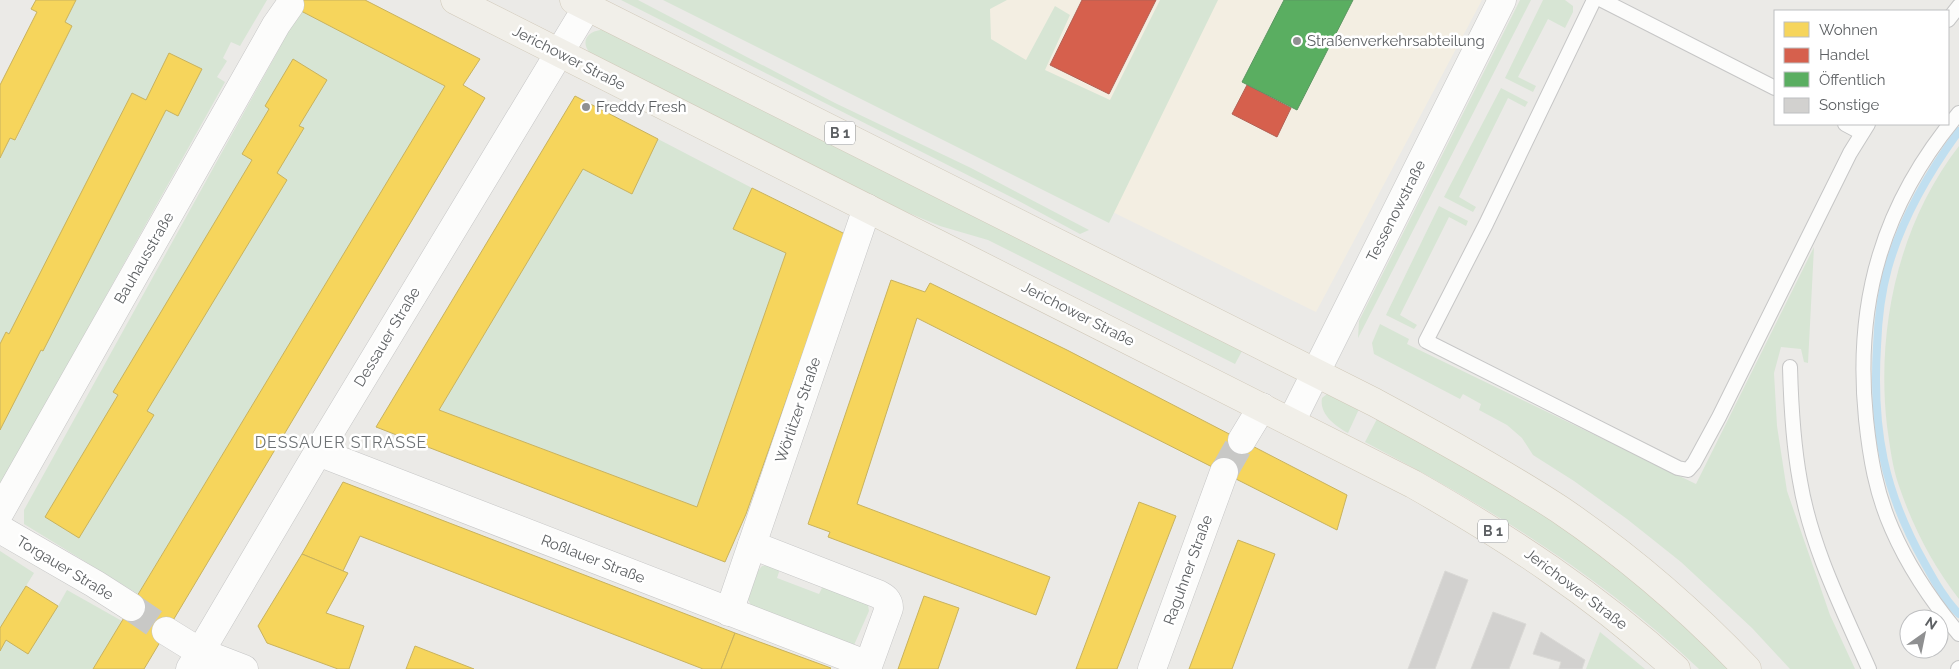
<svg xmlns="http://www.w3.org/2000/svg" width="1959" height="669" viewBox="0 0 1959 669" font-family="Raleway,sans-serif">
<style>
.commercial{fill:#f3eee2}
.green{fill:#d7e5d4}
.homes{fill:#f6d55c;stroke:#c8b25e}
.shops{fill:#d6604d;stroke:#b26054}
.public{fill:#5aae61;stroke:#5b9762}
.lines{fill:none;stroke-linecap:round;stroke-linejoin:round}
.stream{stroke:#c0dff0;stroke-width:8}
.building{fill:#d2d1cf;stroke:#dad9d6}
.street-tunnel{stroke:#c8c8c6;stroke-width:28;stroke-dasharray:28 14;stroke-linecap:butt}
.lane-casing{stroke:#c6c6c6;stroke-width:16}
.street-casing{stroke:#c6c6c6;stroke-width:29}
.primary-casing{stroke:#d0c8b8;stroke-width:29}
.lane{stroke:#fcfcfb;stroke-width:14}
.street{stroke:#fcfcfb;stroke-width:28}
.primary{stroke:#f1efe9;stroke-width:28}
.poi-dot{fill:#8f9091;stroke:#fff;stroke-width:2}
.labels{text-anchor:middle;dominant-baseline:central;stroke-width:5;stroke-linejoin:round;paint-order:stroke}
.shield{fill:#fff;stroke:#8e9092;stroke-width:1}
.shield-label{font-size:14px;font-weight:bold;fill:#5d6063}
.poi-label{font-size:15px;fill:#5d6063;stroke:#fff;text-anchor:start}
.street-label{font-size:15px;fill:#5d6063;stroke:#fff}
.neighbourhood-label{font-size:16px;letter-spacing:1px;fill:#6e7275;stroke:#fff}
</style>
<rect width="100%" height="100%" fill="#ebeae7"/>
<path class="commercial" d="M 681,0 L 1482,0 L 1316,312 Z"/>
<g class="green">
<path d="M 76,0 L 267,0 L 240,46 L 231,42 L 223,58 L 227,61 L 217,77 L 225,82 L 0,486 L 0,158 L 10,138 L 16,140 L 72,26 L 65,22 Z"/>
<path d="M 621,0 L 638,0 L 835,103 L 971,168 L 1089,230 L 1080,234 L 1015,199 Z"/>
<path d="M 663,0 L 1007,0 L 990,9 L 991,39 L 1026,60 L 1055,6 L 1070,15 L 1045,70 L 1110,100 L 1160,0 L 1218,0 L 1109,223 Z"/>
<path d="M 1520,0 L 1531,0 L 1358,338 L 1359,321 Z"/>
<path d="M 1543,0 L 1565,0 L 1573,6 L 1573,12 L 1565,28 L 1548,19 L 1518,77 L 1536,86 L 1533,92 L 1505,78 Z"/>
<path d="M 298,9 L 445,86 L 138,594 L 24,524 L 24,510 L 278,51 Z"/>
<path d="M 600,30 L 605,30 L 1242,351 L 1235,364 L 988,240 L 940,226 L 904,211 L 590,53 C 580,41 588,32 600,30 Z"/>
<path d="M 1501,88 L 1528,102 L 1525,107 L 1508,98 L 1459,197 L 1476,207 L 1473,212 L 1444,197 Z"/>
<path d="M 658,139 L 752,188 L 734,229 L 786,253 L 697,507 L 439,410 L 583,169 L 632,194 Z"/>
<path d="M 1959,146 L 1959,599 C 1932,564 1913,527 1899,486 C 1892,466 1890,446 1887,426 C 1876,329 1898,225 1959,146 Z"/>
<path d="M 1439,206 L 1468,221 L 1466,226 L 1449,217 L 1400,315 L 1417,325 L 1414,329 L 1386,315 Z"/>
<path d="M 1814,247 L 1808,363 L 1804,362 L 1801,349 L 1781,347 L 1774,373 L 1777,426 L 1787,491 L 1830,615 L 1855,669 L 1790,669 L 1752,628 L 1681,562 L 1627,519 L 1574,481 L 1533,455 L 1522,438 L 1507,425 L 1479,410 L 1481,404 L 1463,394 L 1460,399 L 1374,354 L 1372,343 L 1380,324 L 1409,339 L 1407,344 L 1696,484 Z"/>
<path d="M 1327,394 L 1359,409 L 1348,433 C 1335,426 1319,414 1322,398 Z"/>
<path d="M 1377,419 C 1451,459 1525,498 1592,549 C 1641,585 1686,626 1729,669 L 1699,669 C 1600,575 1486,505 1365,442 Z"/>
<path d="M 0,551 L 34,573 L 0,628 Z"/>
<path d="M 769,565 L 780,569 L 777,578 L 819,594 L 823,586 L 860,600 L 868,605 L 869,611 L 854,645 L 752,608 L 748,599 L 758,571 L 762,566 Z"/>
<path d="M 67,590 L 122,621 L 93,669 L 0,669 L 0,651 L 6,640 L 58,606 Z"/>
<path d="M 1600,632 L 1645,669 L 1586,669 Z"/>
</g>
<g class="homes">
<path d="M 36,0 L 76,0 L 65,22 L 72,26 L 15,140 L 10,138 L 0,158 L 0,85 L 37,12 L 31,9 Z"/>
<path d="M 280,0 L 365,0 L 480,59 L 463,85 L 485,98 L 144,669 L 93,669 L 445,86 Z"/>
<path d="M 169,53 L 202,69 L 178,116 L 166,110 L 43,351 L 41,350 L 0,430 L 0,344 L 6,332 L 9,334 L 132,93 L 146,100 Z"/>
<path d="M 293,59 L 327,80 L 299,126 L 304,128 L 277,173 L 287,180 L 147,411 L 154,415 L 79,538 L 45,517 L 118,395 L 113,392 L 252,160 L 242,154 L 269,109 L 265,106 Z"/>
<path d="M 575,96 L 658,139 L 632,194 L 583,169 L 439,410 L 697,507 L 786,253 L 733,229 L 752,188 L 845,234 L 746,514 L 725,562 L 376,427 Z"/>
<path d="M 891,280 L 925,292 L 930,283 L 1067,350 L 1347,495 L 1337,530 L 917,318 L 857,504 L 1050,577 L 1036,615 L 828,537 L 830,532 L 808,524 Z"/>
<path d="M 343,482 L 735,633 L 721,669 L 703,669 L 360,536 L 343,571 L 302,554 Z"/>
<path d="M 1139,502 L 1176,516 L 1117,669 L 1076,669 Z"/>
<path d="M 1238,540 L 1275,554 L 1232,669 L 1189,669 Z"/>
<path d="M 302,554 L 348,573 L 326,613 L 364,626 L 349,669 L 338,669 L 267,643 L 258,626 Z"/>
<path d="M 26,586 L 58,606 L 28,654 L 6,640 L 0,651 L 0,628 Z"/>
<path d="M 924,596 L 959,608 L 938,669 L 898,669 Z"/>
<path d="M 735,633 L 831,668 L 830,669 L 721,669 Z"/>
<path d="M 415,646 L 474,669 L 406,669 Z"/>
</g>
<g class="shops">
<path d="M 1082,0 L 1156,0 L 1109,94 L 1050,65 Z"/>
<path d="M 1247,85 L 1291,108 L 1277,137 L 1232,114 Z"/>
</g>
<path class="public" d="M 1284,0 L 1353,0 L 1297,110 L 1242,82 Z"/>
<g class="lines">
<path class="stream" d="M 1959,131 C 1929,172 1902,218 1888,268 C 1881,293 1878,320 1877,346 C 1872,430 1884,492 1925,564 C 1935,582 1945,600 1959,614"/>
</g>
<g class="building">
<path d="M 1445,571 L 1468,580 L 1435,669 L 1408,669 Z"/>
<path d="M 1493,612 L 1526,624 L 1509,669 L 1471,669 Z"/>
<path d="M 1541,632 L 1585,660 L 1582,669 L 1559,669 L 1561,662 L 1533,654 Z"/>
</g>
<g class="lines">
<g class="street-tunnel">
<path d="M 1224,472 L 1242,440"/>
<path d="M 131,607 L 166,631"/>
</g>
<g class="lane-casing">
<g id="lane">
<path d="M 1594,0 L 1486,224 L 1426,341 L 1678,468 L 1688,470 L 1694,463 L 1719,417 L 1850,153 L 1868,124"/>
<path d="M 1602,0 L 1775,88"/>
<path d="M 1948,20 L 1959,6"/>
<path d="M 1959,113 C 1883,203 1854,301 1866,419 C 1870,457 1876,493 1892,529 C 1908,566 1933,603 1959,634"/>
<path d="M 1845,124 L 1862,133"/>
<path d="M 1790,367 C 1791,405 1793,443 1800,481 C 1811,547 1842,608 1869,669"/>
<path d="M 1958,669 L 1959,668"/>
</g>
</g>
<g class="street-casing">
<g id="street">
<path d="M 1291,422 L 1502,0"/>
<path d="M 1242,440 L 1262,407"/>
<path d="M 318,452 L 868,665"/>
<path d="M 0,512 L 276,25 L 290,5"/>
<path d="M 0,529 L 95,584 L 131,607"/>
<path d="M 752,545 L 878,594 C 884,597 889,600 889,608 L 867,669"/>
<path d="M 729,612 L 867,208"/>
<path d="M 166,631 L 200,652 L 244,669"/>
<path d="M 190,669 L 318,452 L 587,7"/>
<path d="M 1152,669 L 1224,472"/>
</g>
</g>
<g class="primary-casing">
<g id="primary">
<path d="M 455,0 L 1413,484 C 1508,538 1595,595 1676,669"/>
<path d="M 574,0 L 1374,402 C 1437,436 1499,470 1559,509 C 1627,555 1690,609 1747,669"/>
</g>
</g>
<use href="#lane" class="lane"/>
<use href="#street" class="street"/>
<use href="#primary" class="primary"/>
</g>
<g class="poi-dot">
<circle cx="1297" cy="41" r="5"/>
<circle cx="586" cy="107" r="5"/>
</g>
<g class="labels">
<g class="shield">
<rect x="825" y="121.5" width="30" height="23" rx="4"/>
<rect x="1478" y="519.5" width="30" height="23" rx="4"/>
</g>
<g class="shield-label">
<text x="840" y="133">B 1</text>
<text x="1493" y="531">B 1</text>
</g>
<g class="poi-label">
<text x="1307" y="41">Straßenverkehrsabteilung</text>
<text x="596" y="107">Freddy Fresh</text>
</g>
<g class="street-label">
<text transform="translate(569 58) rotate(27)">Jerichower Straße</text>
<text transform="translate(1396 211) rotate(-63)">Tessenowstraße</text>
<text transform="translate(144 258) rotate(-60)">Bauhausstraße</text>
<text transform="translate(1078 314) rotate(27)">Jerichower Straße</text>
<text transform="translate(387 337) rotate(-59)">Dessauer Straße</text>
<text transform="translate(798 410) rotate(-71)">Wörlitzer Straße</text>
<text transform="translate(593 559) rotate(21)">Roßlauer Straße</text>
<text transform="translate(65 568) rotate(31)">Torgauer Straße</text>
<text transform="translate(1188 570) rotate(-70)">Raguhner Straße</text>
<text transform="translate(1576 589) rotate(37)">Jerichower Straße</text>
</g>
<g class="neighbourhood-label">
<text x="341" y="442">DESSAUER STRASSE</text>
</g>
</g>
<rect x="1774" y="10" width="175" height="115" fill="#ffffff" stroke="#bebfc1"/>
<rect x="1784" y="22" width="25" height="15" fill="#f6d55c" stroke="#bebfc1"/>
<text x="1819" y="35" font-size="15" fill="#5d6063">Wohnen</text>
<rect x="1784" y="48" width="25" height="15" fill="#d6604d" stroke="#bebfc1"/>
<text x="1819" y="60" font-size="15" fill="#5d6063">Handel</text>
<rect x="1784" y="72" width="25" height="15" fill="#5aae61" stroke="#bebfc1"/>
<text x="1819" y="85" font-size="15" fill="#5d6063">Öffentlich</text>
<rect x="1784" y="98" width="25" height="15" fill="#d2d1cf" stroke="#bebfc1"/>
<text x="1819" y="110" font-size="15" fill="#5d6063">Sonstige</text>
<g transform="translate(1924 634) rotate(33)"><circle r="24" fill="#ffffff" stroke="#bebfc1"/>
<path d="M0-4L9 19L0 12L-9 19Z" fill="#8f9091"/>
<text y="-8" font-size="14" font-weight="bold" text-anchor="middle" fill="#5d6063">N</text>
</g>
</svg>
